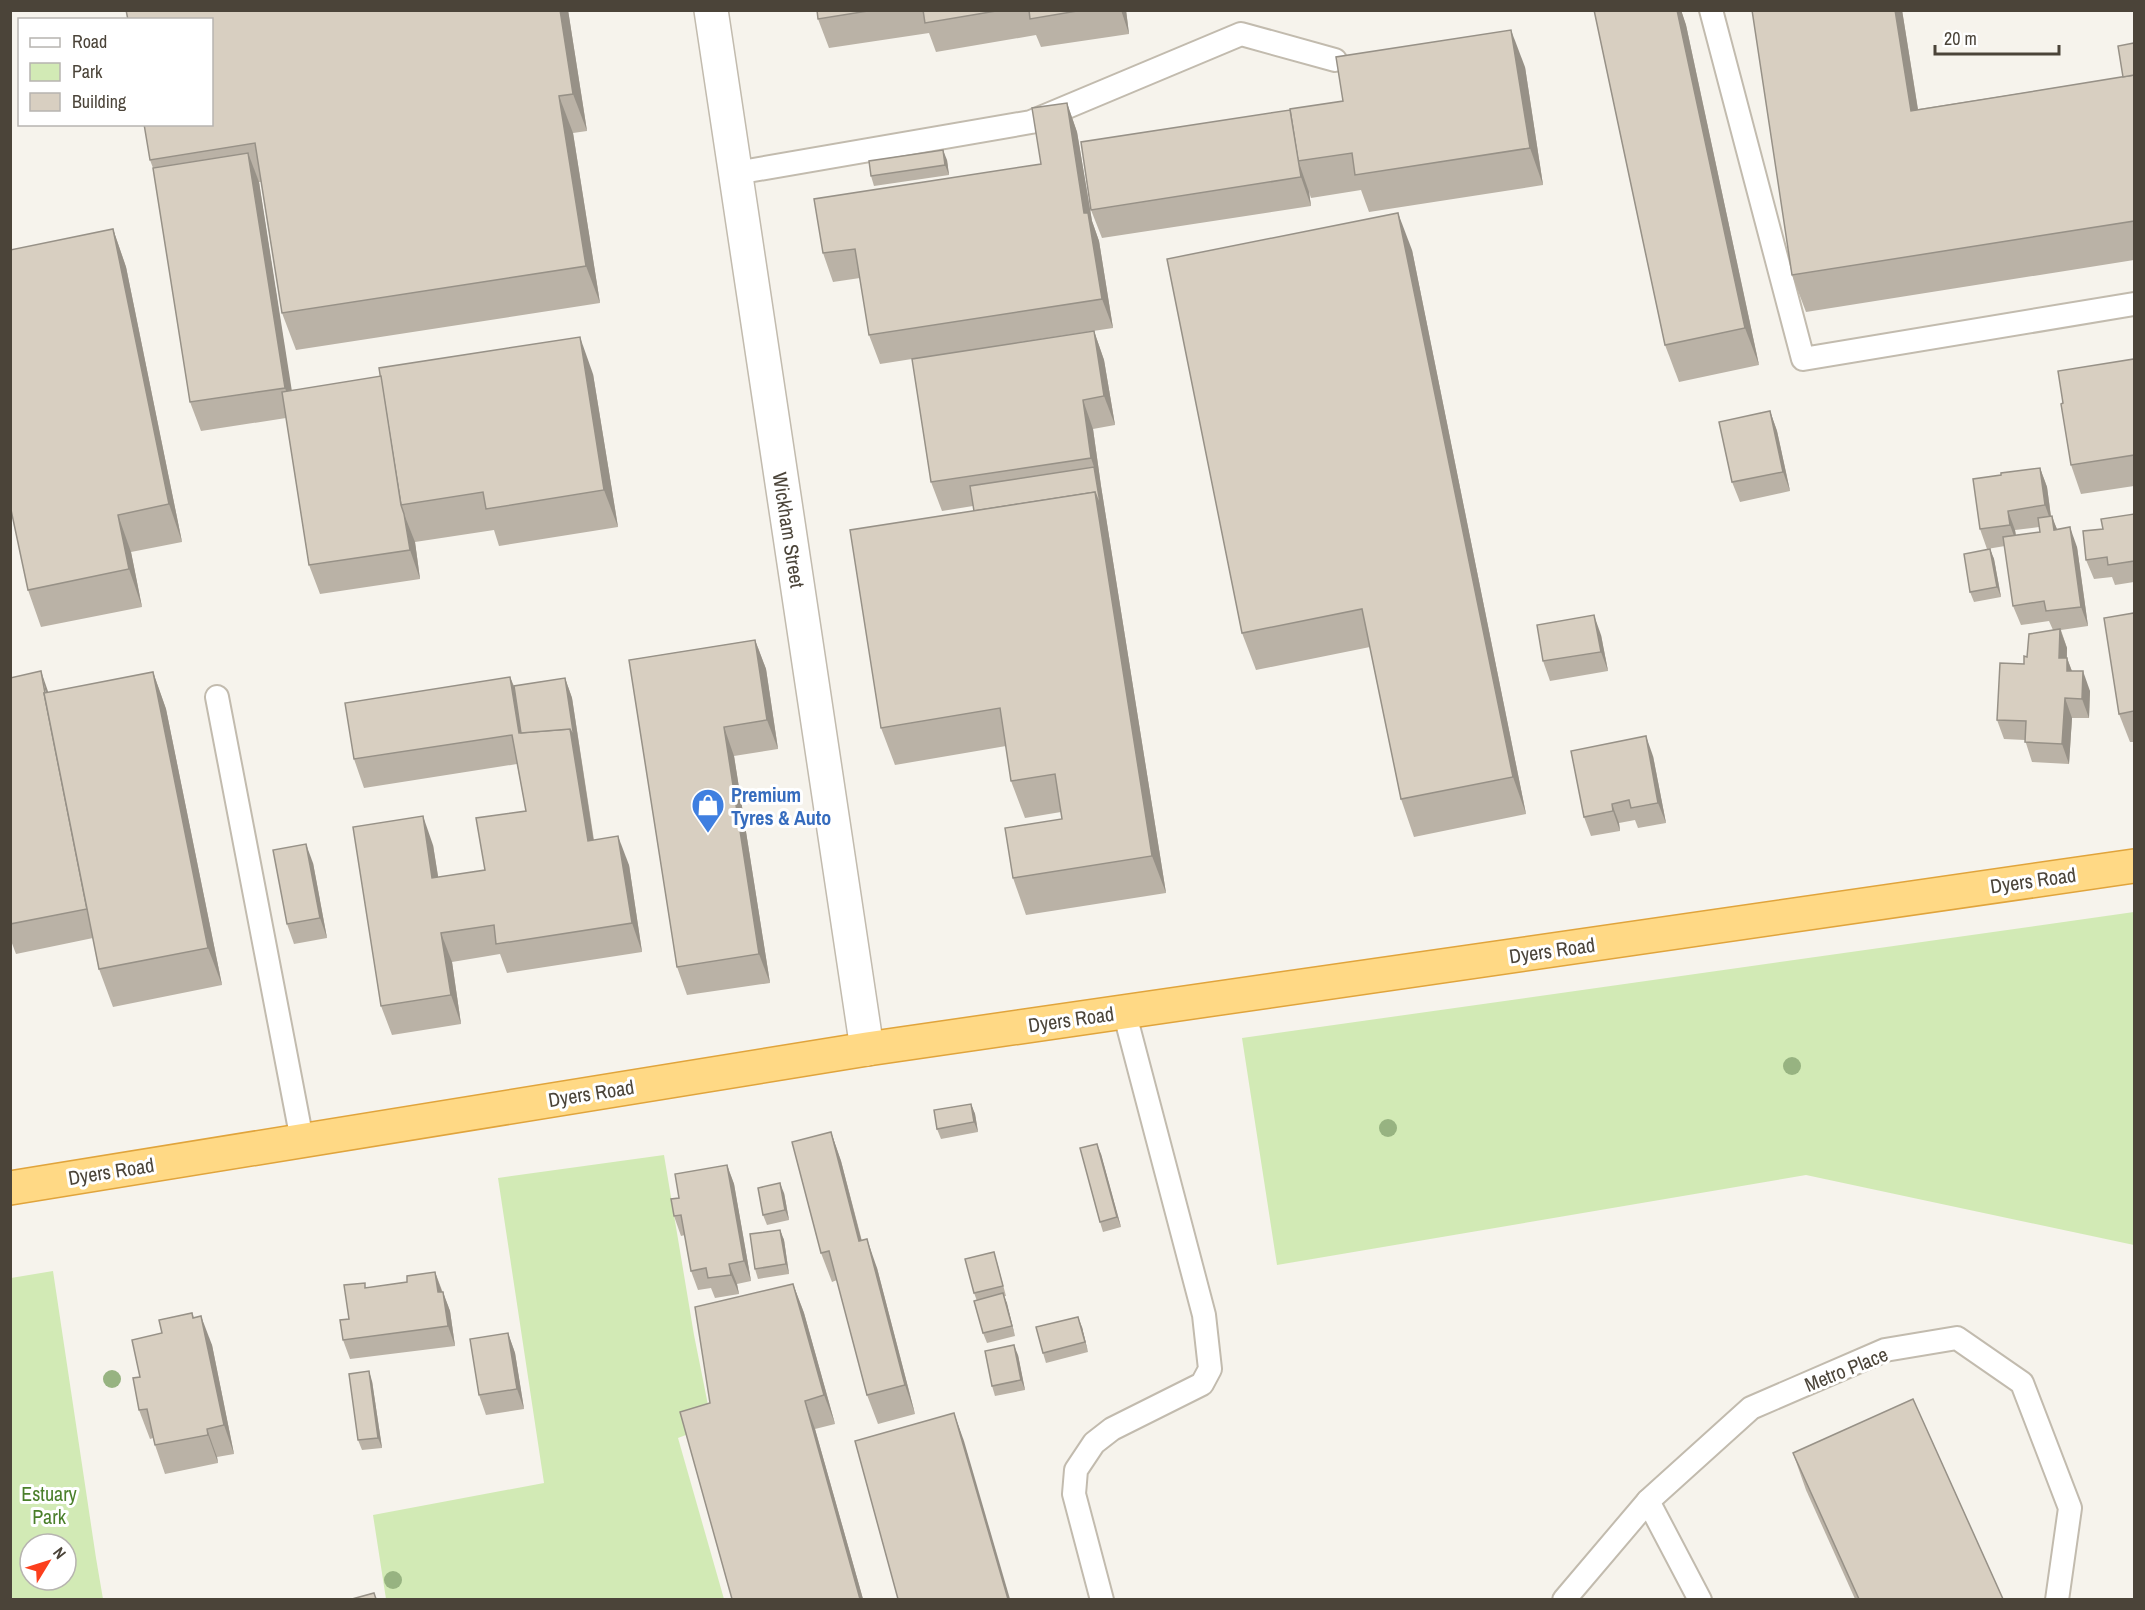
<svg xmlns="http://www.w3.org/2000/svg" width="2145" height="1610" viewBox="0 0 2145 1610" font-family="'Archivo Narrow',sans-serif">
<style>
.green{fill:#d2eab5;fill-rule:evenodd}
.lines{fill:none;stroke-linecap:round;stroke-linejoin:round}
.service-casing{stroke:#c2bbae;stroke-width:26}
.tertiary-casing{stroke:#c2bbae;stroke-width:36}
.trunk-casing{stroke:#e0a43c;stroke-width:36}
.service{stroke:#fff;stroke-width:22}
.tertiary{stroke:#fff;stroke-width:33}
.trunk{stroke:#ffd985;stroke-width:33}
.tree{fill:#97b381}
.wall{fill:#bab2a6;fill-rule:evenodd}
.shaded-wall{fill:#979187}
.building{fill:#d8cfc1;stroke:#979187;stroke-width:1.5}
.labels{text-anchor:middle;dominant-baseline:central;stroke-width:6;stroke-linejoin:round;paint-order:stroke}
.street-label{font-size:20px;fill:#4b4439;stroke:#fff}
.shop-label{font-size:20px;font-weight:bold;fill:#366cbe;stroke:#fff;text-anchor:start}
.park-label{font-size:20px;fill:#4a7f2a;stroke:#fff}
</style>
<rect width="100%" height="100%" fill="#f6f3ec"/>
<g class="green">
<path d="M 2134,912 L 2134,1245 L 1806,1175 L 1277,1265 L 1242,1038 Z"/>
<path d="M 664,1155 L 694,1335 L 712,1425 L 678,1438 L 724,1599 L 386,1599 L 373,1515 L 544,1483 L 498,1178 Z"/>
<path d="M 53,1271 L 96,1558 L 103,1599 L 11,1599 L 11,1278 ZM 30,1544 L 66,1544 L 66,1580 L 30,1580 Z"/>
</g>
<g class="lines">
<g class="service-casing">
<g id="service">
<path d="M 1711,10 L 1803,359 L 2134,304"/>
<path d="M 736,173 L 1031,122 L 1241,34 L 1335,60"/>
<path d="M 217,697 L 302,1140"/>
<path d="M 1648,1501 L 1700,1600"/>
<path d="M 1102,1600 L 1074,1494 L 1076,1470 L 1094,1443 L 1112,1429 L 1202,1384 L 1210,1369 L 1204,1315 L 1124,1011"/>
<path d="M 1564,1600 L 1648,1501 L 1751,1408 L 1885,1350 L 1957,1338 L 2022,1383 L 2070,1508 L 2057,1600"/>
</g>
</g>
<g class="tertiary-casing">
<path id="tertiary" d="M 711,10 L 867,1049"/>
</g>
<g class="trunk-casing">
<path id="trunk" d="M 10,1188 L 867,1049 L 2134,866"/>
</g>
<use href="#service" class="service"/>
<use href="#tertiary" class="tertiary"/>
<use href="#trunk" class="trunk"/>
</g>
<g class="tree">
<circle cx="1792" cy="1066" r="9"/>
<circle cx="1388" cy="1128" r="9"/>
<circle cx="112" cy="1379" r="9"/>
<circle cx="393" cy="1580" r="9"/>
</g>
<g class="wall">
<path d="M 568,10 L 587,131 L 573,133 L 600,303 L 296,350 L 282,313 L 261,182 L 259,182 L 291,390 L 593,374 L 618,527 L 499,546 L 494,530 L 415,542 L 420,579 L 320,594 L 309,565 L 286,418 L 201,431 L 190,402 L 153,168 L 150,160 Z"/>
<path d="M 817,10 L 1126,10 L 1129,34 L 1041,47 L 1036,35 L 936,52 L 929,33 L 829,48 L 818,19 Z"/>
<path d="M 1594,10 L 1681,10 L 1686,25 L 1759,365 L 1679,382 L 1665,345 Z"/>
<path d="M 1752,10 L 1902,10 L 1918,109 L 2123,77 L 2134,43 L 2134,260 L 1806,312 L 1792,275 Z"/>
<path d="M 1525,67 L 1543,185 L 1369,212 L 1361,190 L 1311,198 L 1309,192 L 1311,206 L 1102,238 L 1091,210 Z"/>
<path d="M 1067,103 L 1077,132 L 1092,221 L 1099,241 L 1113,328 L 917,358 L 1094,331 L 1104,360 L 1115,425 L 1093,429 L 1101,486 L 1166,893 L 1026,915 L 1013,878 L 1062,819 L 1061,812 L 1025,818 L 1011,781 L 1006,746 L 895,765 L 881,728 L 974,511 L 973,506 L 942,511 L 931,482 L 912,359 L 880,364 L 869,335 L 860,278 L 833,282 L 823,253 L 1041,164 Z"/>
<path d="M 947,160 L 949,175 L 874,186 L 871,176 Z"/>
<path d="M 113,229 L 126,267 L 182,542 L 131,552 L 142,607 L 41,627 L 28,590 Z"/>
<path d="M 1412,250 L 1526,814 L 1414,837 L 1401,799 L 1370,647 L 1256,670 L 1242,633 Z"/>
<path d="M 2134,359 L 2134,486 L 2081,494 L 2071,465 L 2063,403 Z"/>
<path d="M 1770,411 L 1777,431 L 1790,491 L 1740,502 L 1732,482 Z"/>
<path d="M 2040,468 L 2047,487 L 2051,516 L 2057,529 L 2077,547 L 2088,626 L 2061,630 L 2067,648 L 2067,658 L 2072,671 L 2090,691 L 2089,718 L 2072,718 L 2069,764 L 2032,762 L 2025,740 L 2004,739 L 1997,720 L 2024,664 L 2027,657 L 2053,630 L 2049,621 L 2021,625 L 2013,606 L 2005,546 L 1987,549 L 1980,529 L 2001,475 ZM 2039,527 L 2040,532 L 2016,535 L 2015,530 Z"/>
<path d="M 2134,514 L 2134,582 L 2115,585 L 2112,577 L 2094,579 L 2086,560 L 2103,529 Z"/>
<path d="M 1990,549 L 1994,559 L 2001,597 L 1974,602 L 1970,592 Z"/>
<path d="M 2134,613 L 2134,742 L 2130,742 L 2119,714 Z"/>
<path d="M 1601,635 L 1608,671 L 1550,681 L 1543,661 Z"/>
<path d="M 755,640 L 766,669 L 778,749 L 734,756 L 770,983 L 687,995 L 677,967 L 629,660 Z"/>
<path d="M 153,672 L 166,709 L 222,985 L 113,1007 L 99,969 L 93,938 L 16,954 L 10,938 L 10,678 L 48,693 Z"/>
<path d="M 510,677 L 514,686 L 565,678 L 572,698 L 594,840 L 629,865 L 642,952 L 507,973 L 500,954 L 452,962 L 461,1024 L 392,1035 L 381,1006 L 433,845 L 438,877 L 485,870 L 526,811 L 517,764 L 364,788 L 354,759 Z"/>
<path d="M 1653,756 L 1666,823 L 1638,828 L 1635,820 L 1619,823 L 1620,831 L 1591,836 L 1584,817 Z"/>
<path d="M 313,863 L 327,938 L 294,944 L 287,924 Z"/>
<path d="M 971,1104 L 975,1114 L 978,1132 L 941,1139 L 937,1129 Z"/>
<path d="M 831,1132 L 841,1161 L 862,1241 L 877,1268 L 915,1414 L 878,1424 L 867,1395 L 837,1280 L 832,1282 L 821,1253 Z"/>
<path d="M 1101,1154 L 1121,1227 L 1103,1232 L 1100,1222 Z"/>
<path d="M 727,1165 L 734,1184 L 751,1281 L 737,1284 L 739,1294 L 715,1298 L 711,1288 L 698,1290 L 691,1271 L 685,1235 L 681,1236 L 674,1216 L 679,1198 Z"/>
<path d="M 784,1193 L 789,1220 L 767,1225 L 763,1215 Z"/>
<path d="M 780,1230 L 784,1240 L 789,1274 L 758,1279 L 755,1269 Z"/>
<path d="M 997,1262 L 1006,1296 L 1004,1296 L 1015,1336 L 987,1343 L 983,1333 L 977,1301 L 974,1293 Z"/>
<path d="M 435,1272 L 450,1311 L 455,1346 L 350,1359 L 343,1340 L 349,1319 L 367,1288 L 407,1282 Z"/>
<path d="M 793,1284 L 804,1313 L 835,1424 L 815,1429 L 863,1599 L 732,1599 L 710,1403 Z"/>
<path d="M 192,1313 L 194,1318 L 212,1345 L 234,1454 L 217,1457 L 218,1463 L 165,1474 L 155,1445 L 153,1438 L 150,1439 L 139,1410 L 140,1377 L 162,1333 Z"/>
<path d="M 1082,1327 L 1088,1352 L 1046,1363 L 1043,1353 Z"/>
<path d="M 508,1333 L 515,1353 L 524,1409 L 486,1415 L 479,1395 Z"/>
<path d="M 1018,1355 L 1025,1390 L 995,1396 L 992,1386 Z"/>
<path d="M 372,1381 L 382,1448 L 362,1450 L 358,1440 Z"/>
<path d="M 1793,1453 L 2003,1599 L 1855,1599 L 1806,1490 Z"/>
</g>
<g class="shaded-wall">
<path d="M 560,10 L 568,10 L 587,131 L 573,94 Z"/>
<path d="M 1121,10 L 1126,10 L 1129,34 Z"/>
<path d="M 1677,10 L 1681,10 L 1686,25 L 1759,365 L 1745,328 Z"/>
<path d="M 1895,10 L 1902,10 L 1924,148 L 1911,111 Z"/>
<path d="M 1511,30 L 1525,67 L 1543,185 L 1530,148 Z"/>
<path d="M 559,96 L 573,133 L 600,303 L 586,266 Z"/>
<path d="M 1067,103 L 1077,132 L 1092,221 L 1099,241 L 1113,328 L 1102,299 L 1084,213 Z"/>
<path d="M 943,150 L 947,160 L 949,175 L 945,165 Z"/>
<path d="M 248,153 L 259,182 L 296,417 L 285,388 Z"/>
<path d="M 1299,163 L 1309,192 L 1311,206 L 1301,177 Z"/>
<path d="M 1398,213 L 1412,250 L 1526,814 L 1513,777 Z"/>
<path d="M 113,229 L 126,267 L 182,542 L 169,504 Z"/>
<path d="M 1094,331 L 1104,360 L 1115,425 L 1104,396 Z"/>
<path d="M 580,337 L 593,374 L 618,527 L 604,490 Z"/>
<path d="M 1083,400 L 1093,429 L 1101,486 L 1166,893 L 1152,856 L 1095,492 L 1094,467 L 1091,458 Z"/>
<path d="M 1770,411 L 1777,431 L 1790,491 L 1783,472 Z"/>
<path d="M 2040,468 L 2047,487 L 2052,525 L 2045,505 Z"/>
<path d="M 2008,511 L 2015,530 L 2017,544 L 2010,525 Z"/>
<path d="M 404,514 L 415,542 L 420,579 L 410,550 Z"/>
<path d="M 118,515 L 131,552 L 142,607 L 129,569 Z"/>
<path d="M 2052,516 L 2059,535 L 2054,530 Z"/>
<path d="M 2070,527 L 2077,547 L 2088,626 L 2081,607 Z"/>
<path d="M 1990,549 L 1994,559 L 2001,597 L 1997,587 Z"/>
<path d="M 1594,615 L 1601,635 L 1608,671 L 1601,652 Z"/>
<path d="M 2060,629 L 2067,648 L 2066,677 L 2059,658 Z"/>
<path d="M 755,640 L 766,669 L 778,749 L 767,720 Z"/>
<path d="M 2067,658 L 2074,677 L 2067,671 Z"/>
<path d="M 41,671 L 51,700 L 99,937 Z"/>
<path d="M 2083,671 L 2090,691 L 2089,718 L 2082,699 Z"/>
<path d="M 153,672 L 166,709 L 222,985 L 208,948 Z"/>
<path d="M 510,677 L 521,706 L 526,742 L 519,733 Z"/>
<path d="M 565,678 L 572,698 L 598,870 L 588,841 L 570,729 Z"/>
<path d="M 2065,698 L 2072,718 L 2069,764 L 2062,744 Z"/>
<path d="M 724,727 L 734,756 L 770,983 L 759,954 Z"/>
<path d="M 1646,736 L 1653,756 L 1666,823 L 1658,803 Z"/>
<path d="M 1612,804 L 1619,823 L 1620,831 L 1613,811 Z"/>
<path d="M 423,816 L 433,845 L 443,907 L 432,878 Z"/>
<path d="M 618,836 L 629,865 L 642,952 L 632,923 Z"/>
<path d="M 306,844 L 313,863 L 327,938 L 320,918 Z"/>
<path d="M 441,933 L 452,962 L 461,1024 L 451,995 Z"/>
<path d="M 971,1104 L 975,1114 L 978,1132 L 974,1122 Z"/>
<path d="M 831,1132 L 841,1161 L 869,1270 L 859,1241 Z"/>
<path d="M 1097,1144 L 1101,1154 L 1121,1227 L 1117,1217 Z"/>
<path d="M 727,1165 L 734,1184 L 751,1281 L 744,1261 Z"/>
<path d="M 780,1183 L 784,1193 L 789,1220 L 785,1210 Z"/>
<path d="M 780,1230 L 784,1240 L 789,1274 L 786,1264 Z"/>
<path d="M 867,1239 L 877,1268 L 915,1414 L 905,1385 Z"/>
<path d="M 729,1264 L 737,1284 L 739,1294 L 731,1275 Z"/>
<path d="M 435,1272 L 442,1292 L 438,1292 Z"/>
<path d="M 793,1284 L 804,1313 L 835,1424 L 824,1395 Z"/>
<path d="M 443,1292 L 450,1311 L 455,1346 L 448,1326 Z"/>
<path d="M 1003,1293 L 1007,1303 L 1015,1336 L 1012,1326 Z"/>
<path d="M 201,1316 L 212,1345 L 234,1454 L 224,1425 Z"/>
<path d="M 1078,1317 L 1082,1327 L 1088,1352 L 1085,1342 Z"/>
<path d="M 508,1333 L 515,1353 L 524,1409 L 517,1389 Z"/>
<path d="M 1014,1345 L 1018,1355 L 1025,1390 L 1021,1380 Z"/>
<path d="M 369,1371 L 372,1381 L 382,1448 L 378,1438 Z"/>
<path d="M 805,1401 L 815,1429 L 863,1599 L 860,1599 Z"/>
<path d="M 954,1413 L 964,1441 L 1010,1599 L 1008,1599 Z"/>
<path d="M 207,1429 L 217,1457 L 218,1463 L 208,1435 Z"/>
</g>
<g class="building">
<path d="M 126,10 L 560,10 L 573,94 L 559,96 L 586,266 L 282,313 L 255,143 L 150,160 L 144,124 L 212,124 L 212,20 L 128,20 Z"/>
<path d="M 817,10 L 874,10 L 818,19 Z"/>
<path d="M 923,10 L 1002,10 L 925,23 Z"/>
<path d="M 1029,10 L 1083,10 L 1030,19 Z"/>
<path d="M 1594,10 L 1677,10 L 1745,328 L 1665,345 Z"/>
<path d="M 1752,10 L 1895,10 L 1911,111 L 2134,75 L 2134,221 L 1792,275 Z"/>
<path d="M 1511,30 L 1530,148 L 1355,175 L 1352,153 L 1298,161 L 1290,109 L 1343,101 L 1336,57 Z"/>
<path d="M 2134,43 L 2134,75 L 2123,77 L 2118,46 Z"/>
<path d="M 1067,103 L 1084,213 L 1088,213 L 1102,299 L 869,335 L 855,249 L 823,253 L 814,199 L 1041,164 L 1032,108 Z"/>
<path d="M 1290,110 L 1301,177 L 1091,210 L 1081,142 Z"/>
<path d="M 943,150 L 945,165 L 871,176 L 869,161 Z"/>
<path d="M 248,153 L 285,388 L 190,402 L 153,168 Z"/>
<path d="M 1398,213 L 1513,777 L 1401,799 L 1362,609 L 1242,633 L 1167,259 Z"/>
<path d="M 113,229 L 169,504 L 118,515 L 129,569 L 28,590 L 10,505 L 10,250 Z"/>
<path d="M 1094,331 L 1104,396 L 1083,400 L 1091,458 L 931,482 L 912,359 Z"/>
<path d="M 580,337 L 604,490 L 486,509 L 483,492 L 401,505 L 379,368 Z"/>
<path d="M 2134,359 L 2134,455 L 2071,465 L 2061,404 L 2063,403 L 2058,371 Z"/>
<path d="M 381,376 L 401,505 L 404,514 L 410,550 L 309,565 L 282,392 Z"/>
<path d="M 1770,411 L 1783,472 L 1732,482 L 1719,422 Z"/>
<path d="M 1094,467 L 1101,509 L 1095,492 L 974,511 L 970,486 Z"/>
<path d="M 2040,468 L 2045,505 L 2008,511 L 2010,525 L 1980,529 L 1973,479 L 2001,475 L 2001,473 Z"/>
<path d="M 1095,492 L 1152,856 L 1013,878 L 1005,828 L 1062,819 L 1055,774 L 1011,781 L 1000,708 L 881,728 L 850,530 Z"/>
<path d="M 2134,514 L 2134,561 L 2108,565 L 2107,557 L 2086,560 L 2083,531 L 2103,529 L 2101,519 Z"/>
<path d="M 2052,516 L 2054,530 L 2070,527 L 2081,607 L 2046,611 L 2044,601 L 2013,606 L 2003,537 L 2040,532 L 2038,518 Z"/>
<path d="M 1990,549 L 1997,587 L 1970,592 L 1964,554 Z"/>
<path d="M 2134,613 L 2134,711 L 2119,714 L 2104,618 Z"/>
<path d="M 1594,615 L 1601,652 L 1543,661 L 1537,625 Z"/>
<path d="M 2060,629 L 2059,658 L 2067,658 L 2067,671 L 2083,671 L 2082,699 L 2065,698 L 2062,744 L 2025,742 L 2026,721 L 1997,720 L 2000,663 L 2024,664 L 2024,656 L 2027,657 L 2029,634 Z"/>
<path d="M 755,640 L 767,720 L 724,727 L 759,954 L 677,967 L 629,660 Z"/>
<path d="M 41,671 L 45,693 L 44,693 L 87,909 L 10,924 L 10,678 Z"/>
<path d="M 153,672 L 208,948 L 99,969 L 44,693 Z"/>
<path d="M 510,677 L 519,733 L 570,729 L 588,841 L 618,836 L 632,923 L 496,944 L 494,925 L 441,933 L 451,995 L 381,1006 L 353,827 L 423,816 L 432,878 L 485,870 L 476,818 L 526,811 L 512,735 L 354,759 L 345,703 Z"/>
<path d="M 565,678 L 574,738 L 570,729 L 521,733 L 514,686 Z"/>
<path d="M 1646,736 L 1658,803 L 1631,808 L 1629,800 L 1612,804 L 1613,811 L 1584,817 L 1571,751 Z"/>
<path d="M 306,844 L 320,918 L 287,924 L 273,850 Z"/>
<path d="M 971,1104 L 974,1122 L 937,1129 L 934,1110 Z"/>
<path d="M 831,1132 L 859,1241 L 867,1239 L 905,1385 L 867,1395 L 829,1251 L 821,1253 L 792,1142 Z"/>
<path d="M 1097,1144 L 1117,1217 L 1100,1222 L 1080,1148 Z"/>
<path d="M 727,1165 L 744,1261 L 729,1264 L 731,1275 L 708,1278 L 706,1268 L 691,1271 L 681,1215 L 674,1216 L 671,1199 L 679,1198 L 675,1174 Z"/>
<path d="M 780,1183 L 785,1210 L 763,1215 L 758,1188 Z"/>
<path d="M 780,1230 L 786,1264 L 755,1269 L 750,1234 Z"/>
<path d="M 994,1252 L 1003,1286 L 974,1293 L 965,1259 Z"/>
<path d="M 435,1272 L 438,1292 L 443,1292 L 448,1326 L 343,1340 L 340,1320 L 349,1319 L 344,1285 L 365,1283 L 365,1288 L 407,1282 L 407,1276 Z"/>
<path d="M 793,1284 L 824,1395 L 805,1401 L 860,1599 L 732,1599 L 680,1412 L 710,1403 L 695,1307 Z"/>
<path d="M 1003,1293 L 1012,1326 L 983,1333 L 974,1301 Z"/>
<path d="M 192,1313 L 193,1318 L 201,1316 L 224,1425 L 207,1429 L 208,1435 L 155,1445 L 147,1409 L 139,1410 L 133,1378 L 140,1377 L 132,1340 L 162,1333 L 159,1320 Z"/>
<path d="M 1078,1317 L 1085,1342 L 1043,1353 L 1036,1327 Z"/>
<path d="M 508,1333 L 517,1389 L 479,1395 L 470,1339 Z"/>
<path d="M 1014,1345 L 1021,1380 L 992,1386 L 985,1351 Z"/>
<path d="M 369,1371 L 378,1438 L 358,1440 L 349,1374 Z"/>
<path d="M 1913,1399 L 2003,1599 L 1859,1599 L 1793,1453 Z"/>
<path d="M 954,1413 L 1008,1599 L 898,1599 L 855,1441 Z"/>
<path d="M 374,1593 L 376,1599 L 352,1599 Z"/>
</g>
<defs>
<g id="shop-pin" transform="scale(1.725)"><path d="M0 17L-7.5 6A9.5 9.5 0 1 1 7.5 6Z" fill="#3f7fe0" stroke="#fff"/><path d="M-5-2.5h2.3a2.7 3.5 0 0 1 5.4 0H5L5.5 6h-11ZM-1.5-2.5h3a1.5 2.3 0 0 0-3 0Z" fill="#fff"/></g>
</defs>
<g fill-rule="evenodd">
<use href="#shop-pin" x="708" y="805"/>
</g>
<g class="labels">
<g class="street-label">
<text transform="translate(789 530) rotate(81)">Wickham Street</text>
<text transform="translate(2033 880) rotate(-8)">Dyers Road</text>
<text transform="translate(1552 950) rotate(-8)">Dyers Road</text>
<text transform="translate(1071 1019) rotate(-8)">Dyers Road</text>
<text transform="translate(591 1093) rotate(-9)">Dyers Road</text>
<text transform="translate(111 1171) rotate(-9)">Dyers Road</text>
<text transform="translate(1846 1369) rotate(-22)">Metro Place</text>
</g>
<g class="shop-label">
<text x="731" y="794">Premium<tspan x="731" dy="23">Tyres &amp; Auto</tspan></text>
</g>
<g class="park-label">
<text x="49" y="1493">Estuary<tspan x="49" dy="23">Park</tspan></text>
</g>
</g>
<rect width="2145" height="1610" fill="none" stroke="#4b4439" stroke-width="24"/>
<rect x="18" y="18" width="195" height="108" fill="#ffffff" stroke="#b7b4b0" stroke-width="1.5"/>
<rect x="30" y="38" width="30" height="9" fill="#ffffff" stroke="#b7b4b0" stroke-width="1.5"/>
<text x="72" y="48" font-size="18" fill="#4b4439">Road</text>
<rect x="30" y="63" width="30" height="18" fill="#d2eab5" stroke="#b7b4b0" stroke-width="1.5"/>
<text x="72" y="78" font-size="18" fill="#4b4439">Park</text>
<rect x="30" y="93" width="30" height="18" fill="#d8cfc1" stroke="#b7b4b0" stroke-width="1.5"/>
<text x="72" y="108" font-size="18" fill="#4b4439">Building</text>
<g transform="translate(48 1562) rotate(52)"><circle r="28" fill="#ffffff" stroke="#b7b4b0" stroke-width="1.5"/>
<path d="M0-4.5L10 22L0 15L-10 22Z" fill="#fc3f1d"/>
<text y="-9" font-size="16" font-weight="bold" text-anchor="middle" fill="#4b4439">N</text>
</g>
<path d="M1935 45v9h124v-9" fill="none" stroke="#4b4439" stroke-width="3"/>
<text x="1944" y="45" font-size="18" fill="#4b4439" stroke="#ffffff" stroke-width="4.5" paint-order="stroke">20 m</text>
</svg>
